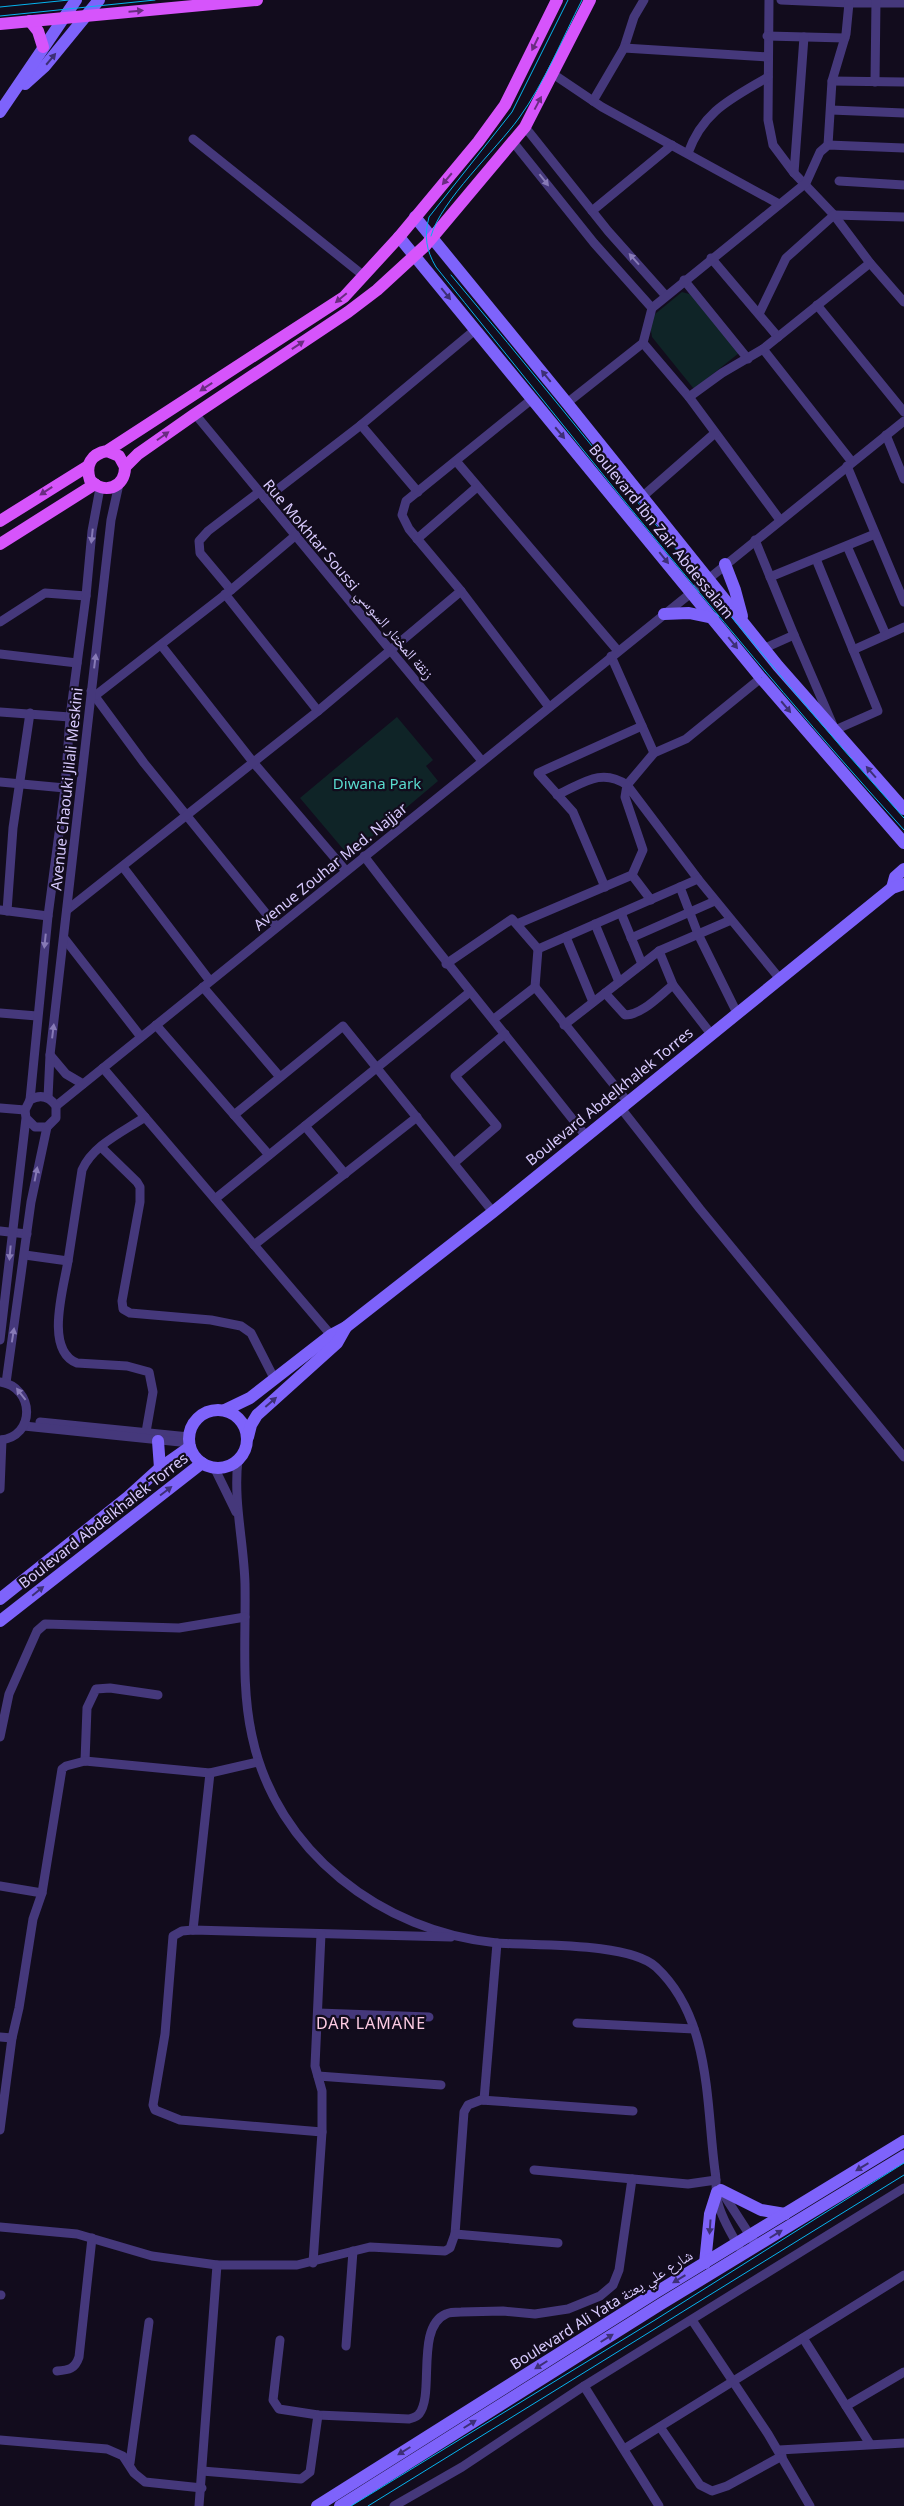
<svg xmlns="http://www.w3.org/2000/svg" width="904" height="2506" viewBox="0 0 904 2506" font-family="'Noto Sans','Noto Naskh Arabic',sans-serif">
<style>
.green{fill:#0f2427}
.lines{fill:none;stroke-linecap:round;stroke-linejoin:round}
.street{stroke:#45387b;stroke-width:9}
.secondary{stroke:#7e63fb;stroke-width:12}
.primary{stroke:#d654fb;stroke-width:12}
.tram{stroke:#06b3ee;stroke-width:1}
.oneway{fill:#6a2c81}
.oneway2{fill:#3d2f76}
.oneway3{fill:#877ab6}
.labels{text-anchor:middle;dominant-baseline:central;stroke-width:4.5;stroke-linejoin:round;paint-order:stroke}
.street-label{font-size:15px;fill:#d8cafe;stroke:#120c1d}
.park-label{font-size:15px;fill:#59dbce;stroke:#120c1d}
.neighbourhood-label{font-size:16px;letter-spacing:1px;fill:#fecce4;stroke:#120c1d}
</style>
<rect width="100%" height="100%" fill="#120c1d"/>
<g class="green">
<path d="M 682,292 L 693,295 L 739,353 L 694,389 L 652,337 L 649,319 Z"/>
<path d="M 397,717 L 433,760 L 426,766 L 438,781 L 349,856 L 300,798 Z"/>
</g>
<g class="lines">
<g class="street">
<path d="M 769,0 L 768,120 L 773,145 L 794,173 L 834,215 L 870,263 L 904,302"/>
<path d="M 781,0 L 849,3 L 904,3"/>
<path d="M 767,36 L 845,38"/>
<path d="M 624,48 L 634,17 L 644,0"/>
<path d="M 553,74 L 602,107 L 779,204"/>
<path d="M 832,81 L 904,82"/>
<path d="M 875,82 L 876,0"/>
<path d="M 593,101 L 624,48 L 768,57"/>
<path d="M 831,110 L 904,113"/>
<path d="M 525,127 L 608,231 L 666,296"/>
<path d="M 193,139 L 364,276"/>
<path d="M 513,142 L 594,243 L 652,308"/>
<path d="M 828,145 L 832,81 L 846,34 L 849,3"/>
<path d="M 688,153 C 703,111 731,99 768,77"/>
<path d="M 794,173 L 804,37"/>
<path d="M 839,181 L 904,185"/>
<path d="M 592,211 L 672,145"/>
<path d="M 711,258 L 778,337"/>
<path d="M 684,280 L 748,359"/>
<path d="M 817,305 L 904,412"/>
<path d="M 759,314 L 786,258 L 834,215 L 904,217"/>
<path d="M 643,343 L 689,397 L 780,520"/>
<path d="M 763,349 L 852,462"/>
<path d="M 689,397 L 722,373 L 763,349 L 870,263"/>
<path d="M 532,399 L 406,501 L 402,515 L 409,529 L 461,591 L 549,707"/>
<path d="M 567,403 L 643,343 L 652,308 L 806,183 L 820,152 L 828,145 L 904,148"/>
<path d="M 195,414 L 482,761"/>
<path d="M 361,425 L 418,492"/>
<path d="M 886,435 L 904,479"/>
<path d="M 456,461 L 618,651"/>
<path d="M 847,466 L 904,602"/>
<path d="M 642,497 L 715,433"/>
<path d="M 265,499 L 361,425 L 475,330"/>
<path d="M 417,539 L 477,487"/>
<path d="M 755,540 L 794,635 L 765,648"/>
<path d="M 847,546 L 886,635"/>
<path d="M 770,577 L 875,534"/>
<path d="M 231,590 L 200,553 L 199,541 L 208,531 L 259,492"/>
<path d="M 225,594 L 318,711"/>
<path d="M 0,622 L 45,593 L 86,596"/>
<path d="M 794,635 L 835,730 L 878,711 L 816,559"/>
<path d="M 161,645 L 253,762 L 346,871"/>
<path d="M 853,650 L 904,627"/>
<path d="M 0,654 L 77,663"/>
<path d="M 611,656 L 654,753"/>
<path d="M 761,678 L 686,739 L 654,753 L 627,785 L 698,879 L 780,979"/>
<path d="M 91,691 L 144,763 L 277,927"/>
<path d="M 96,695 L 231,590 L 296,535"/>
<path d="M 0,712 L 70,717"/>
<path d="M 0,782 L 65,788"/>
<path d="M 364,856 C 436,951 512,1042 585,1135"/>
<path d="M 123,867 L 210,981"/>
<path d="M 632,875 L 651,900"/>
<path d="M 605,887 L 573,812 L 538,773 L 642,726"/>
<path d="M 680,887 L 698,934 L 737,1013"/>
<path d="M 0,910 L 48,916"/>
<path d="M 67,910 L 318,711 L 461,591"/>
<path d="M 7,911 L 13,828 L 30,713"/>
<path d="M 621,913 L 642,964"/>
<path d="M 517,924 L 632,875 L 643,850 L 625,797 L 627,785 C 601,767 582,784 557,795"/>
<path d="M 595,924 L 619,982"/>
<path d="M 566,937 L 593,1002"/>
<path d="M 64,938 L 141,1037"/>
<path d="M 631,938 L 715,901"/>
<path d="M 659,951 L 673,985 L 711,1034"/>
<path d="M 446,964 L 512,919 L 538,949"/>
<path d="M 203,987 L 280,1077"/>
<path d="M 535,987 L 538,949 L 698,879"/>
<path d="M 605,993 L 625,1015 C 642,1015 660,995 673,985"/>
<path d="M 0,1013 L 37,1016"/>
<path d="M 494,1019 L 535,987 L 627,1101"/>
<path d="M 156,1025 L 269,1155"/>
<path d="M 564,1025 L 659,951 L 731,920"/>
<path d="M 50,1055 L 66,1074 L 83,1084"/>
<path d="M 103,1068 L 331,1335"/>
<path d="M 48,1098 L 50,1055 L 111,520 L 119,484"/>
<path d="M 30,1100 L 48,916 L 65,788 L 70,717 L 86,596 L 92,531 L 100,488"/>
<path d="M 56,1106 L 904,421"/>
<path d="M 620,1107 L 700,1209 L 904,1457"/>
<path d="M 0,1108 L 25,1110"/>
<path d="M 234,1115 L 343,1026 L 493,1212"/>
<path d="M 305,1126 L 345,1174"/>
<path d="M 101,1147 L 137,1182 L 140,1187 L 140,1202 L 122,1301 L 123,1309 L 130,1313 L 211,1320 L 241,1326 L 251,1333 L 275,1380"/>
<path d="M 454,1163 L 497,1126 L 455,1076 L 505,1034"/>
<path d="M 215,1199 L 470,992"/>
<path d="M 0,1231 L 27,1234"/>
<path d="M 254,1245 L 417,1117"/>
<path d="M 25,1255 L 68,1261 L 82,1170 C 93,1145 123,1132 145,1117"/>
<path d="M 68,1261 C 64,1287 44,1350 77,1363 L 127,1366 L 149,1372 L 153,1392 L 146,1432"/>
<path d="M 0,1340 L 26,1118 L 25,1110 L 30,1100 C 40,1094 49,1096 56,1106 L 56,1118 L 47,1127 L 35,1127 L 26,1118"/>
<path d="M 6,1383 L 31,1202 L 47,1127"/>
<path d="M 40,1422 L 189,1437"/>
<path d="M 24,1426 L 190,1443"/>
<path d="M 0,1440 C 36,1437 35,1387 0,1382"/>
<path d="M 238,1460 C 233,1501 244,1543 245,1584 C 246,1635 241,1687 252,1736 C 276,1851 382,1932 497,1943 C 535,1946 628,1942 656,1967 C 711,2018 706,2103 715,2171 C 717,2181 715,2193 718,2203 C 722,2219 731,2233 739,2247"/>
<path d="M 214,1467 L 236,1512"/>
<path d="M 0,1489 L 2,1440"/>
<path d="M 0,1737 L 9,1694 L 37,1631 L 45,1624 L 179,1628 L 245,1617"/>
<path d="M 85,1761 L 87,1708 L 96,1689 L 110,1688 L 158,1695"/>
<path d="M 0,1886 L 42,1893"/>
<path d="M 193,1930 L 210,1773"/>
<path d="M 318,2013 L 429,2017"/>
<path d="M 577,2023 L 694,2029"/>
<path d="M 0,2037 L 12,2038"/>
<path d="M 318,2076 L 441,2085"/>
<path d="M 484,2100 L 497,1943"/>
<path d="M 0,2130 L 12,2038 L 19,2008 L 33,1919 L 42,1893 L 62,1769 L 66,1766 L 85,1761 L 210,1773 L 258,1762"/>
<path d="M 322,2132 L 180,2120 L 155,2110 L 153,2105 L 165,2034 L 173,1936 L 182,1931 L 193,1930 L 451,1937"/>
<path d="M 534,2170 L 688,2184 L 716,2180"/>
<path d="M 722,2192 L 753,2240"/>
<path d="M 0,2227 L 77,2234 L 152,2256 L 217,2265 L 297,2265 L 370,2247 L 445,2251 L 450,2248 L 455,2234 L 464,2112 L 468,2105 L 481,2100 L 633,2111"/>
<path d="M 455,2234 L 558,2243"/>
<path d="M 313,2263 L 322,2132 L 322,2091 L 315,2066 L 321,1934"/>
<path d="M 0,2295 L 1,2295"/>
<path d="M 692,2320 L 768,2434 L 810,2506"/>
<path d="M 803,2338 L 870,2444"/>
<path d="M 280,2340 L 273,2400 L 279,2409 L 318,2415 L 409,2419 C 412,2418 417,2417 419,2414 C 435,2395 415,2327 446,2314 C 450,2312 456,2312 461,2312 L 503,2311 L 535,2314 L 568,2309 L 600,2296 L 613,2285 L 619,2270 L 632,2179"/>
<path d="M 346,2346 L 353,2251"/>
<path d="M 57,2371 C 69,2370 75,2369 79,2357 L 92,2238"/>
<path d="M 584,2386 L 659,2506"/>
<path d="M 846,2406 L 904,2372"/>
<path d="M 660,2427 L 700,2485 L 712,2491 L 727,2486 L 782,2456"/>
<path d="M 0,2440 L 107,2449 L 123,2456 L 134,2473 L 145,2482 L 202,2488"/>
<path d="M 624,2449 L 904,2275"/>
<path d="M 779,2450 L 904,2443"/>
<path d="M 130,2463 L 149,2322"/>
<path d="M 202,2471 L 301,2479 L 310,2472 L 318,2415"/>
<path d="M 199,2506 L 217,2265"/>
<path d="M 394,2506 L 462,2467 L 584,2386 L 904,2188"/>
</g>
<g class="secondary">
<path d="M 25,84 L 45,66 L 99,0"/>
<path d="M 0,112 L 76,0"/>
<path d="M 415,217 L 567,403 L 778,666 L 904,809"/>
<path d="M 399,237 L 761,678 L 904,843"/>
<path d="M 725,564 L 735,590 L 742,616"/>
<path d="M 664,614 L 689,613 L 713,618"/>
<path d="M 892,888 L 895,877 L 904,869"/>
<path d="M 225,1410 L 250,1398 L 331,1335 L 346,1327 L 493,1212 L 892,888 L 904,884"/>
<circle cx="218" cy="1439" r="29"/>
<path d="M 248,1437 L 251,1425 L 257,1415 L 337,1343 L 346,1327"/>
<path d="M 158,1441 L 160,1468"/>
<path d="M 0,1599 L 128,1497 L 160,1468 L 190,1447"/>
<path d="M 0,1621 L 202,1463"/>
<path d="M 721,2190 L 761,2210 L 785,2214"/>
<path d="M 705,2263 L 710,2214 L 717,2192"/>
<path d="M 317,2506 L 655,2293 L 904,2141"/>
<path d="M 340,2506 L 661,2304 L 904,2156"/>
</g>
<g class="primary">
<path d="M 30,21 L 38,31 L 43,47"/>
<path d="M 0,24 L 257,0"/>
<path d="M 107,451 L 119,456 L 125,467 C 125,488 104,495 90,480 C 85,465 91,454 107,451 L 344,297 L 399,237 L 478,142 L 505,105 L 557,0"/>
<path d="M 125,467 L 138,454 L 195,414 L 348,312 L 377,290 L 426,245 L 525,127 L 590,0"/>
<path d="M 0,521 L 88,466"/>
<path d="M 0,544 L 95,484"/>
</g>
<g class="tram">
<path d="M 568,0 L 512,112 L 429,217 C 424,236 426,250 436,267 C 589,457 740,649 904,830"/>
<path d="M 0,7 L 69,0"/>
<path d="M 0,16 L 155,0"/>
<path d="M 431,236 C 441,200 496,150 519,118 C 545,82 562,39 582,0"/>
<path d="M 451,275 C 603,455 746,643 904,818"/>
<path d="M 351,2506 L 655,2320 L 904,2163"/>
<path d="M 368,2506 L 904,2175"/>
</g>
</g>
<defs><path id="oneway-solid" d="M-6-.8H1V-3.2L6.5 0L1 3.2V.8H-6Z" transform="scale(1.25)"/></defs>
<g class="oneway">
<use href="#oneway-solid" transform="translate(136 11) rotate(-5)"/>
<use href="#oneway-solid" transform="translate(535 44) rotate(116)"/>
<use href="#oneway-solid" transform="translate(538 103) rotate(-62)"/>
<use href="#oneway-solid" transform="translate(447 179) rotate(130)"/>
<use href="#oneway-solid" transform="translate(341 298) rotate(140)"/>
<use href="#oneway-solid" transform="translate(298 345) rotate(-34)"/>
<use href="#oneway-solid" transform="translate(206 387) rotate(147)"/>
<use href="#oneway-solid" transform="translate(163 436) rotate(-35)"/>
<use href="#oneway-solid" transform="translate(46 491) rotate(147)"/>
</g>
<g class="oneway2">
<use href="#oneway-solid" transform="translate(51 59) rotate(-50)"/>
<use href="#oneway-solid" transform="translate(446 294) rotate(51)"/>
<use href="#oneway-solid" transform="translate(546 376) rotate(-129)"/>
<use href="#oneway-solid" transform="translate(560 433) rotate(50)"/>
<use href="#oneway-solid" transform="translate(664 558) rotate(51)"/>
<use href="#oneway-solid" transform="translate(733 643) rotate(51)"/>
<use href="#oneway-solid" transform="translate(786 707) rotate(50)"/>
<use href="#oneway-solid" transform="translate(871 772) rotate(-131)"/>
<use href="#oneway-solid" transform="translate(271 1402) rotate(-41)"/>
<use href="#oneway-solid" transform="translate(166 1491) rotate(-37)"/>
<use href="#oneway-solid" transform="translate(38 1591) rotate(-39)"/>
<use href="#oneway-solid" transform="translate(862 2167) rotate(149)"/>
<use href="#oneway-solid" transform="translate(710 2227) rotate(94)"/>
<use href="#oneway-solid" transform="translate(776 2234) rotate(-32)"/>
<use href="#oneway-solid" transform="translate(679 2279) rotate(149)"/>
<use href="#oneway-solid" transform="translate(607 2338) rotate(-32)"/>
<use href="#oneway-solid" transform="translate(541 2365) rotate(148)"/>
<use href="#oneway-solid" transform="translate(470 2424) rotate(-32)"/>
<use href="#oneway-solid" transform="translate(404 2451) rotate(148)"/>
</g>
<g class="oneway3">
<use href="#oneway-solid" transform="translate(544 180) rotate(52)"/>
<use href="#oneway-solid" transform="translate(634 259) rotate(-132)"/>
<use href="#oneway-solid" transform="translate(92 536) rotate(96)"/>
<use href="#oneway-solid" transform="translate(95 661) rotate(-83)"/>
<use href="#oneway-solid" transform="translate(45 941) rotate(96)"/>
<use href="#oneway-solid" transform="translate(53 1031) rotate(-83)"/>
<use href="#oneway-solid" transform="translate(36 1174) rotate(-79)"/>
<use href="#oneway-solid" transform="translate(10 1253) rotate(95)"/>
<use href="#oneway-solid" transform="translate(13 1335) rotate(-81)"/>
<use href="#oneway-solid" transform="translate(21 1394) rotate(-128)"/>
</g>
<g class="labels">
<g class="street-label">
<text transform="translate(662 531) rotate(51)">Boulevard Ibn Zair Abdessalam</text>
<text transform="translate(349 579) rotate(50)">Rue Mokhtar Soussi زنقة المختار السوسي</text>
<text transform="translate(66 789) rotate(-84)">Avenue Chaouki Jilali Meskini</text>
<text transform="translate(330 866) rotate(-39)">Avenue Zouhar Med. Najjar</text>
<text transform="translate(609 1096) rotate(-39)">Boulevard Abdelkhalek Torres</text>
<text transform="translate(103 1520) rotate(-38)">Boulevard Abdelkhalek Torres</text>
<text transform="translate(601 2309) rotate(-32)">Boulevard Ali Yata شارع علي يعتة</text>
</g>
<g class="park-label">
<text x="377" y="783">Diwana Park</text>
</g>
<g class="neighbourhood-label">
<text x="371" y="2023">DAR LAMANE</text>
</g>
</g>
</svg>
